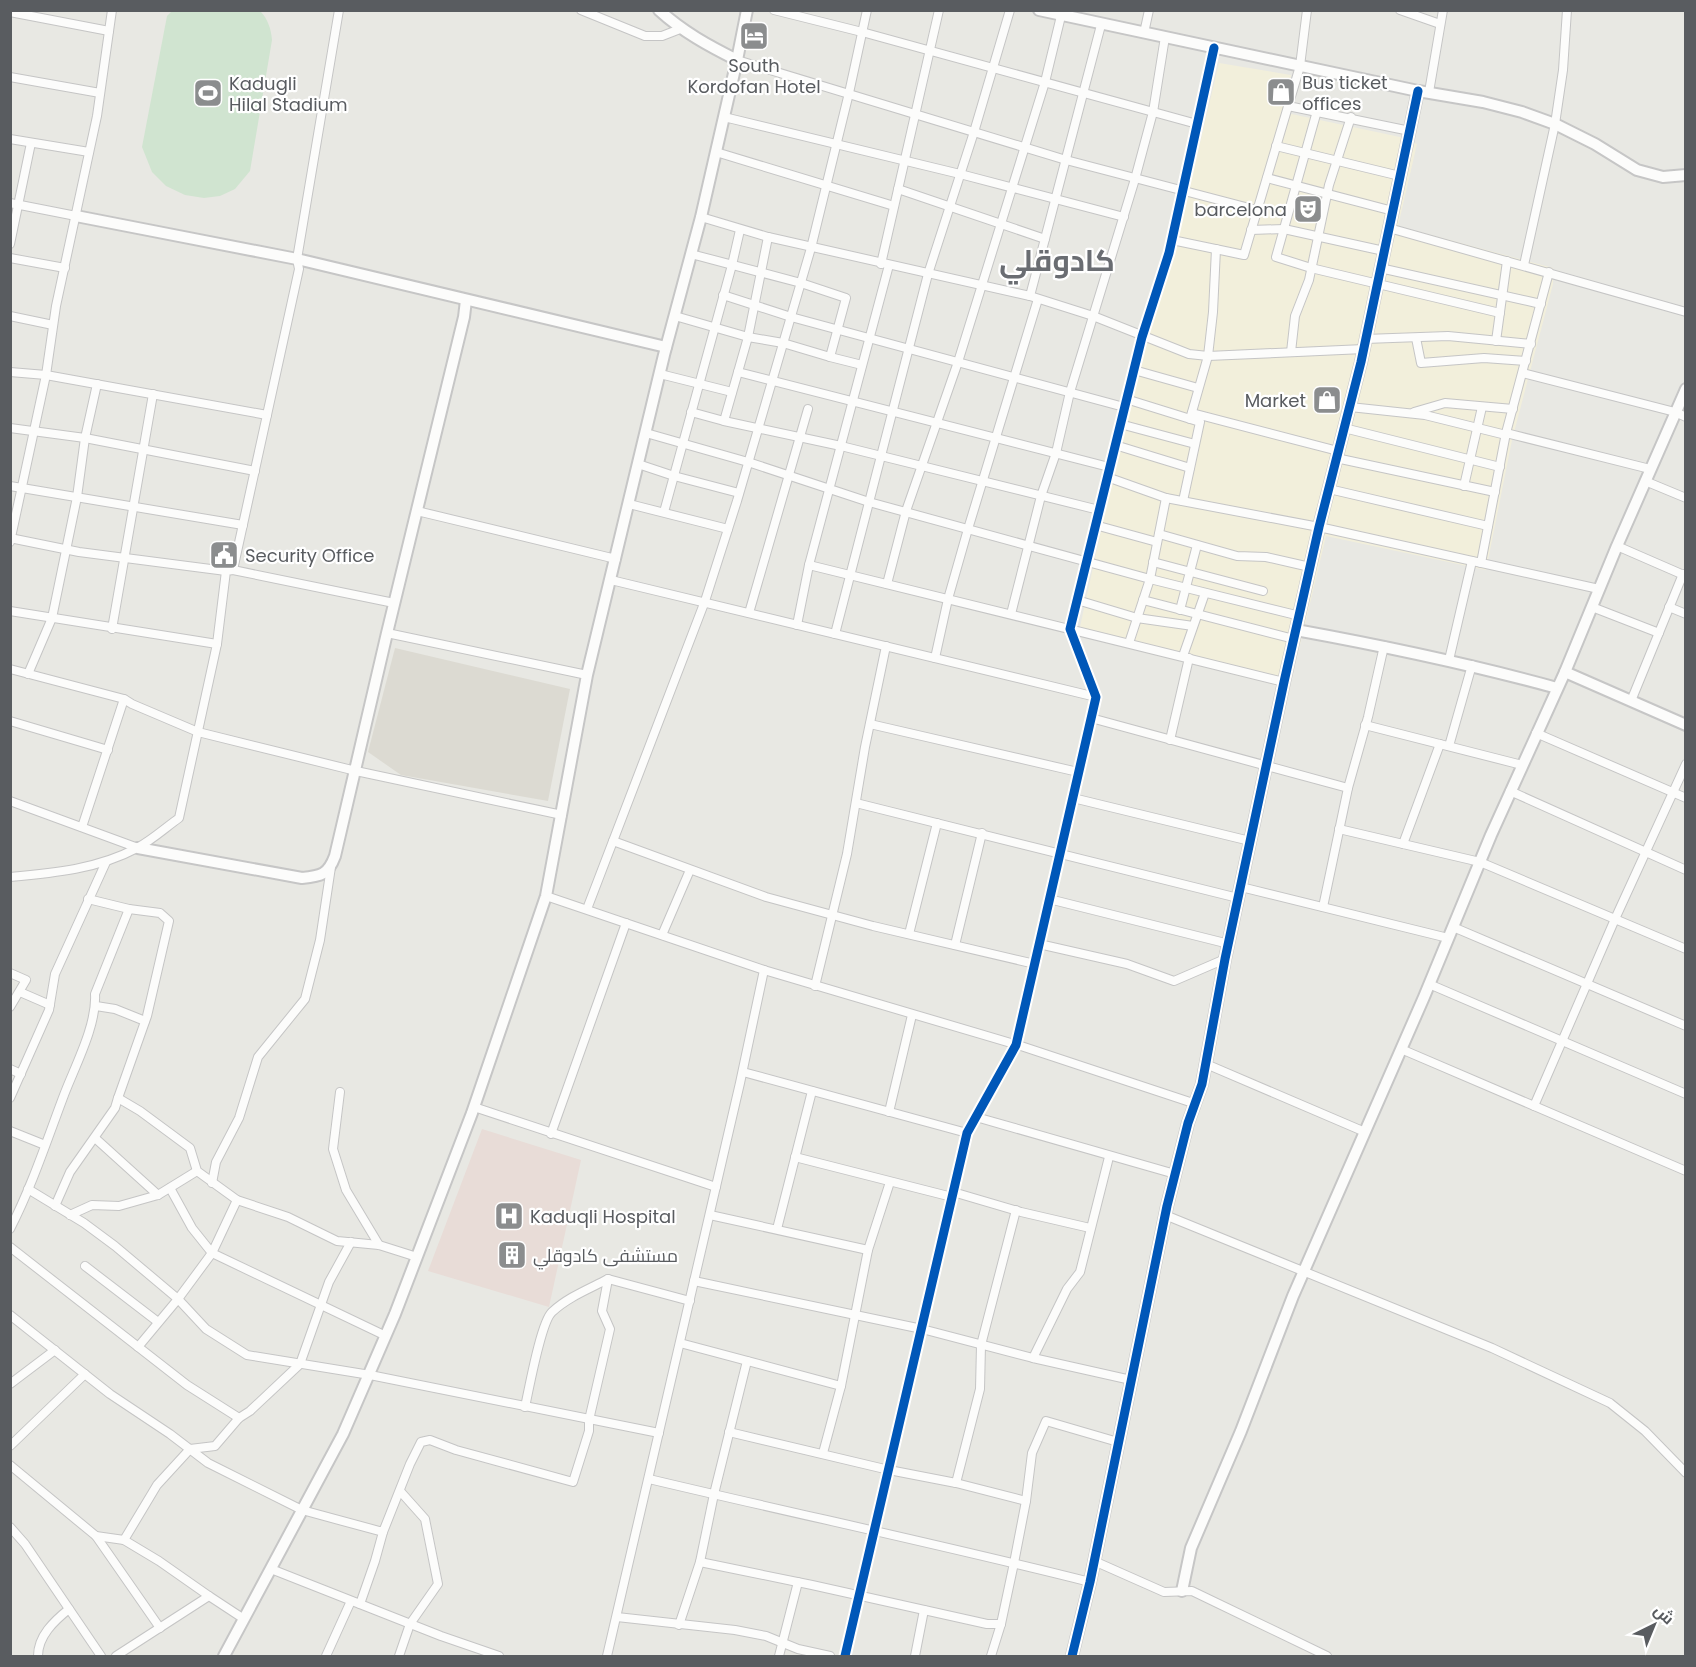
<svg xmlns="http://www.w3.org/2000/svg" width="1696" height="1667" viewBox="0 0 1696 1667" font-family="Poppins,Cairo,sans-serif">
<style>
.commercial{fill:#f2efdb}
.education{fill:#dcdad2}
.medical{fill:#e8dcd7}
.green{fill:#d0e4d0}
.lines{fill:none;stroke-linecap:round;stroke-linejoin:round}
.street-casing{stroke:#c5c5c5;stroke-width:10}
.secondary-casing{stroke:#c6c6c6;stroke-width:14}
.street{stroke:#fcfcfb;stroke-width:8}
.secondary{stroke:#fcfcfb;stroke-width:10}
.cycleway-casing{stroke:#fff;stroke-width:13}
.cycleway{stroke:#0057b8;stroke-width:9}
.labels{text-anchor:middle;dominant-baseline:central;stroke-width:4.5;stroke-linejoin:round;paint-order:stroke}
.poi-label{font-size:18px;fill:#595c60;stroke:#fff;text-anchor:start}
.town-label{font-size:30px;font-weight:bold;fill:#6a6d72;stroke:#fff}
</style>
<rect width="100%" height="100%" fill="#e8e8e3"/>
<path class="commercial" d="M 1219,63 L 1291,75 L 1282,112 L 1400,137 L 1417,144 L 1398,226 L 1553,268 L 1553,284 L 1512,440 L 1486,570 L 1326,536 L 1302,637 L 1288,688 L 1078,636 L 1121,440 L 1150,331 L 1171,265 Z"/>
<path class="education" d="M 395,648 L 570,689 L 548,801 L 401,775 L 368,752 Z"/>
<path class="medical" d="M 482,1129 L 581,1160 L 549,1307 L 428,1271 Z"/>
<path class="green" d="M 172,11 L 260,11 C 268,19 271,29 272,40 L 250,171 L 235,189 L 220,196 L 204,198 L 185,195 L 166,186 L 152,172 L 142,147 L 167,16 Z"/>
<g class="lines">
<g class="street-casing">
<g id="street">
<path d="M 581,10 L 645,36 L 662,36 L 680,29"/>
<path d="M 774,10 L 862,32 L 1197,124"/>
<path d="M 1400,10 L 1440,24"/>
<path d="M 10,12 L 109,31"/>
<path d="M 1144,33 L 1149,10"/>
<path d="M 737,60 L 1066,160 L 1257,210"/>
<path d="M 10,77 L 100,93"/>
<path d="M 1429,92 L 1443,10"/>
<path d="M 1288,106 L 1410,131"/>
<path d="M 1317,111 L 1276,257 L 1311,268 L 1500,313"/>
<path d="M 724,117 L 960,174 L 1124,217"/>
<path d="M 10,139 L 89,152"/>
<path d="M 1276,146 L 1400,176"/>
<path d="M 716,152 L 894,206"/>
<path d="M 1267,178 L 1393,211"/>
<path d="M 898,189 L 1045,239"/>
<path d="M 10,203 L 76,216"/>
<path d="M 701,217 L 768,237 L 1030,296 L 1093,316 L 1189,354 L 1208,356 L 1364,349"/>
<path d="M 1389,228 L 1686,312"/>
<path d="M 1251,230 L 1284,229 L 1384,251"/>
<path d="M 1172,240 L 1244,255 L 1300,66 L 1307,10"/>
<path d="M 10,244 L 31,143"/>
<path d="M 10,258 L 65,268"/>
<path d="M 881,264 L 939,10"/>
<path d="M 1524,265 L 1555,124 L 1563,70 L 1567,10"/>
<path d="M 1380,268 L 1541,304"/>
<path d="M 723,295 L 791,317 L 1124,407"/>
<path d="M 1030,296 L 1101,25"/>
<path d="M 10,316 L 53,325"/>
<path d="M 675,316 L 748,337 L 783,343 L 830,357 L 846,298 L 801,283 L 691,254"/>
<path d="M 1416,338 L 1421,363 L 1484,358 L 1526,361"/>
<path d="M 1365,339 L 1448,336 L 1531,344"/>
<path d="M 1496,341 L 1507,261"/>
<path d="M 1291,352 L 1295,316 L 1309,280 L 1329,185 L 1351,117"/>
<path d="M 830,357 L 862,365"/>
<path d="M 1134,370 L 1198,388"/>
<path d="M 10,372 L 46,375 L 267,415"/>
<path d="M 738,372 L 1109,467"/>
<path d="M 1523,373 L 1675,412 L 1686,417"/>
<path d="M 660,374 L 732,392"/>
<path d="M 1126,399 L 1200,422 L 1183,501"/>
<path d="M 1350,407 L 1425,415 L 1506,435"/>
<path d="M 691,412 L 724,421 L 841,446 L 1099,510"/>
<path d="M 1414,412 L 1445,403 L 1513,409"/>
<path d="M 1192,413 L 1338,451"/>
<path d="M 1190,419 L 1208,356 L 1213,312 L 1216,249"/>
<path d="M 724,421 L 748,337 L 768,237"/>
<path d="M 1120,424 L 1195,444"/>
<path d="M 10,428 L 85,438 L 255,471"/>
<path d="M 1344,428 L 1500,467"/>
<path d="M 646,433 L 748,462 L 869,502 L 1150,579 L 1300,616"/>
<path d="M 1506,433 L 1650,469"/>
<path d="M 1115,445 L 1190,468"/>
<path d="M 1336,458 L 1495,492"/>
<path d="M 638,464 L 674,476 L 739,493"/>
<path d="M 1107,477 L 1166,498 L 1319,527 L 1599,589"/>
<path d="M 1645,481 L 1686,498"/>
<path d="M 10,486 L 243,525"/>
<path d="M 1464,486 L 1482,407"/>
<path d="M 1329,489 L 1488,526"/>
<path d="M 629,504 L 728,529"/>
<path d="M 417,511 L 616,559"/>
<path d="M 664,512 L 732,265 L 740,230"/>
<path d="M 1095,525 L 1157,542"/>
<path d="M 1159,534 L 1237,556 L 1266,557 L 1310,567"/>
<path d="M 10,538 L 79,552 L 226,571"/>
<path d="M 10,542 L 46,375 L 56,306 L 97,116 L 112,10"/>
<path d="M 1617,546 L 1686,576"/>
<path d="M 1153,562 L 1263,591"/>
<path d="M 1481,563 L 1506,433 L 1549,272"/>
<path d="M 809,565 L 1284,682"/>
<path d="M 233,570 L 394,603"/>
<path d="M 611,580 L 1096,697"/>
<path d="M 887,584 L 906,511 L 958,362 L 1045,82 L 1061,16"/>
<path d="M 1077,600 L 1137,618 L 1193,626"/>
<path d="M 1143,600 L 1294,639"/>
<path d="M 1592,607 L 1659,633"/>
<path d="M 1669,607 L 1686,614"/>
<path d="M 1180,610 L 1197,545"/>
<path d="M 10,611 L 217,644"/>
<path d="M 749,613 L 808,409"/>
<path d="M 1011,614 L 1041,496 L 1056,453 L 1070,392 L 1135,179 L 1153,112 L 1165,37"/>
<path d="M 797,625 L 809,565 L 889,265"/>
<path d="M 112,629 L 153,394"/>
<path d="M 387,633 L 587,675"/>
<path d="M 835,634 L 928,274 L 974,132 L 1010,10"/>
<path d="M 1129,643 L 1150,579 L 1166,498"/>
<path d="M 1183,656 L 1205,593"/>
<path d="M 935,658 L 948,599 L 968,529 L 1038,299"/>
<path d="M 1449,660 L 1472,561"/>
<path d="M 10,669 L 124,699 L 132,704 L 198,732 L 356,771 L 562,815"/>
<path d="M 28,674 L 52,618 L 77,497 L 85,438 L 97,384"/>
<path d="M 1631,701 L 1683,574"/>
<path d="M 1091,718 L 1348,788"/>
<path d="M 10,721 L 108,750"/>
<path d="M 870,724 L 1078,772"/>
<path d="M 1365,725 L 1522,765"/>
<path d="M 1536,733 L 1686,798"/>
<path d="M 1170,740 L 1189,658"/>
<path d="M 1449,746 L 1472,665"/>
<path d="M 1510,791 L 1686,870"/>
<path d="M 1073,798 L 1250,841"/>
<path d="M 10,801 L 138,848"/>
<path d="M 856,803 L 1238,898"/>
<path d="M 82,827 L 124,699"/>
<path d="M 1339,829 L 1480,862 L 1686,949"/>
<path d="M 613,841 L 766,897 L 873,926 L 1035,964"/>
<path d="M 1403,844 L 1440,744"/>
<path d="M 10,877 C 54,873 98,869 137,848 C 152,840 165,828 179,818 L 217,644 L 226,571 L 233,570 L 299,269 L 297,259 L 339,10"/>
<path d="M 1241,887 L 1448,938"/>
<path d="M 546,896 L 764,970 L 1021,1046 L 1196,1104"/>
<path d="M 88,899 L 129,909"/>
<path d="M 1049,899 L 1229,944"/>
<path d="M 1323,907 L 1348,788 L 1368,717 L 1384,646"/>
<path d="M 587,909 L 705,601 L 737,501 L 811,248 L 849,93 L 867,10"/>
<path d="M 1453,927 L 1686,1026"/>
<path d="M 909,934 L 937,823"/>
<path d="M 662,935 L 690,870"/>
<path d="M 1039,944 L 1127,964 L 1174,981 L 1225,959"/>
<path d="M 955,945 L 982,833"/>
<path d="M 10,973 L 26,980 L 10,1007"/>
<path d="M 1429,984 L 1686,1094"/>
<path d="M 815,986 L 847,854 L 865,747 L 886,646"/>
<path d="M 20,992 L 50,1005"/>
<path d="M 96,1006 L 115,1009 L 145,1021"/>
<path d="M 1401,1049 L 1686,1171"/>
<path d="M 1206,1064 L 1365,1132"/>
<path d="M 10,1069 L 21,1074"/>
<path d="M 743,1072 L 967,1133"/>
<path d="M 340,1092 L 333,1149 L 346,1190 L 379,1245"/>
<path d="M 10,1098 L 49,1010 L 55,974 L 106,862"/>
<path d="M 118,1098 L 140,1111 L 190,1148 L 197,1171 L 237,1200 L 288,1217 L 337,1241 L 379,1245 L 417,1257"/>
<path d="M 1534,1106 L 1615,919 L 1686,764"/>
<path d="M 474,1107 L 716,1187"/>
<path d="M 889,1112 L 912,1015"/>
<path d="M 976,1117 L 1175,1174"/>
<path d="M 10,1131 L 45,1145"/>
<path d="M 551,1134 L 626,923"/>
<path d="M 95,1138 L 158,1195"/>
<path d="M 795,1157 L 952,1197"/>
<path d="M 212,1183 L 216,1162 L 239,1118 L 258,1057 L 305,999 L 320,940 L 331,867"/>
<path d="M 170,1188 L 192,1228 L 212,1253 L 386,1336"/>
<path d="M 28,1189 L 84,1223 L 115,1246 L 178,1299 L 206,1329 L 247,1355 L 370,1375 L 659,1433"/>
<path d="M 953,1192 L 1021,1212 L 1090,1228"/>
<path d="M 70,1215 L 92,1205 L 119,1206 L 158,1195 L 197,1171"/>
<path d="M 710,1215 L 868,1250"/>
<path d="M 1165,1215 L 1492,1348 L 1610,1403 L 1645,1431 L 1686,1473"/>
<path d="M 10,1229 C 32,1186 47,1140 64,1095 C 75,1066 97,1025 95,994 L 129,909 L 160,913 L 169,921 L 147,1016 L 118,1098 L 115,1108 L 70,1172 L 55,1206"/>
<path d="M 777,1229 L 812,1091"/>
<path d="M 10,1247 L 187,1385 L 239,1418"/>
<path d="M 85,1266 L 158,1322"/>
<path d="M 694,1281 L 922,1329 L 1033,1358 L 1131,1380"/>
<path d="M 10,1315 L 110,1394 L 170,1434 L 208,1463 L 302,1510 L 383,1532 L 410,1464 L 421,1442 L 430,1440 L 456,1450 L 573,1482 L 589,1431 L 589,1420 L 610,1329 L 602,1311 L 608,1279"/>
<path d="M 680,1343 L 841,1386"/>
<path d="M 138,1347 L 178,1299 L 212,1253 L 237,1200"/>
<path d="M 1033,1358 L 1067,1289 L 1080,1272 L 1109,1157"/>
<path d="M 10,1384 L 55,1350"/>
<path d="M 525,1407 C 529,1389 541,1322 552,1312 C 568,1297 589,1289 608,1279 L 690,1301"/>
<path d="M 729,1432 L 889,1470 L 956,1483 L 1026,1501"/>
<path d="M 10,1446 L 85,1374"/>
<path d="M 823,1453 L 841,1386 L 868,1250 L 890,1182"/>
<path d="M 10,1465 L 96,1536 L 124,1540 L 159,1561 L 209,1596"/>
<path d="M 649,1479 C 796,1514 943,1545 1090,1582"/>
<path d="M 956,1483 L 980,1389 L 981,1345 L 1016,1210"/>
<path d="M 10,1527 L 25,1544 L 101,1656"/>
<path d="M 96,1536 L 160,1628"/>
<path d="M 124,1540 L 157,1485 L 190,1449 L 215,1446 L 239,1418 L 250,1411 L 300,1364 L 329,1282 L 351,1242"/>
<path d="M 1094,1561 L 1164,1592 L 1192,1591 L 1327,1656"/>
<path d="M 700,1562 L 812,1585 L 987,1624 L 1001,1624"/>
<path d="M 271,1569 L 441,1636 L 499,1656"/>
<path d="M 360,1604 L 375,1561 L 383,1532"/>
<path d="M 617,1617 L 735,1630 L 766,1636 L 798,1649 L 830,1656"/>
<path d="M 679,1625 L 700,1562 L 714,1494 L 747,1361"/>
<path d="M 38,1656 C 38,1636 54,1621 69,1609"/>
<path d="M 116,1656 L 209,1596 L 244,1619"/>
<path d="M 326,1656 L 351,1601"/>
<path d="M 399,1656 L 410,1624 L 438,1584 L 425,1519 L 400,1491"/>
<path d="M 607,1656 L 740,1083 L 764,970"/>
<path d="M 779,1656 L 798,1582"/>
<path d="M 845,1656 L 967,1133 L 1016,1045 L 1096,697 L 1070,629 L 1142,337 L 1169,253 L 1214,48"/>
<path d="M 915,1656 L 924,1610"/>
<path d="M 991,1656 L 1001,1624 L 1014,1563 L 1026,1501 L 1032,1453 L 1046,1421 L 1118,1442"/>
</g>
</g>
<g class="secondary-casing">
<g id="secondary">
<path d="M 659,10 C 683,32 709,46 737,60"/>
<path d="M 1039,10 L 1418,91 L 1483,102 L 1522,112 L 1555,124 L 1595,144 L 1637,170 L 1663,177 L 1686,175"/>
<path d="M 76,216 L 297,259 L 666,347"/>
<path d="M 1296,630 C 1384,646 1470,664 1557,688"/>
<path d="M 1565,672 L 1686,725"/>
<path d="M 138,848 L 302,878 C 321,876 328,875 335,856 L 387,633 L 464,317 L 466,300"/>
<path d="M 1182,1591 L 1191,1548 L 1241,1431 L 1293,1296 L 1424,997 L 1491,835 L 1565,672 L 1617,546 L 1686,389"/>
<path d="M 224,1656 L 343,1434 L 395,1314 L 472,1113 L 546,896 L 587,675 L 664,355 L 701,217 L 737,60 L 747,10"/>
<path d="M 1072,1656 L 1090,1582 L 1167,1206 L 1188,1123 L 1202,1084 L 1225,959 L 1284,682 L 1319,527 L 1361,362 L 1418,91"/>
</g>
</g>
<use href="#street" class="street"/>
<use href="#secondary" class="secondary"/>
<g class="cycleway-casing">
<g id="cycleway">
<path d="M 845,1656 L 967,1133 L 1016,1045 L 1096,697 L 1070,629 L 1142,337 L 1169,253 L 1214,48"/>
<path d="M 1072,1656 L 1090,1582 L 1167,1206 L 1188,1123 L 1202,1084 L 1225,959 L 1284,682 L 1319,527 L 1361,362 L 1418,91"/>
</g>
</g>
<use href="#cycleway" class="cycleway"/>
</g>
<defs>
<g id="hotel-square" transform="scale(1.5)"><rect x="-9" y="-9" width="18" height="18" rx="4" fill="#8b8d8e" stroke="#fff"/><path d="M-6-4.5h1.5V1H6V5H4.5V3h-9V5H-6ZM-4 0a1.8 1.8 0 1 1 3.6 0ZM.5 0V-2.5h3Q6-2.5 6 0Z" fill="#fff"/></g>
<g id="shop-square" transform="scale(1.5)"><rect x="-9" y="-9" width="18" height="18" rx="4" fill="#8b8d8e" stroke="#fff"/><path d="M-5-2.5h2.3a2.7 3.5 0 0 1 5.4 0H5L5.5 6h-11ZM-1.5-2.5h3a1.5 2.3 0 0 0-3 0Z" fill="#fff"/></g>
<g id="stadium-square" transform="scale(1.5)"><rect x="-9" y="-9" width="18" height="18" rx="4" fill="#8b8d8e" stroke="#fff"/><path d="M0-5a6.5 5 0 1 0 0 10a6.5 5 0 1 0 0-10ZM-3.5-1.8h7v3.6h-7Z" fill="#fff"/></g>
<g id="theatre-square" transform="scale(1.5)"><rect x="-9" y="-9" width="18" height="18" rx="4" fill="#8b8d8e" stroke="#fff"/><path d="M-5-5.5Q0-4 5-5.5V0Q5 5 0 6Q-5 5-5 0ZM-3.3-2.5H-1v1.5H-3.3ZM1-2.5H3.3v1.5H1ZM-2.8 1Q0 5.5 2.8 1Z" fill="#fff"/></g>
<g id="civic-square" transform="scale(1.5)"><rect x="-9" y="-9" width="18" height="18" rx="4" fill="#8b8d8e" stroke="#fff"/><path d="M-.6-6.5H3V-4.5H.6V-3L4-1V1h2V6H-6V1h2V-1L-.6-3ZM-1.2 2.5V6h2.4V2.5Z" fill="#fff"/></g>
<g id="hospital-square" transform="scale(1.5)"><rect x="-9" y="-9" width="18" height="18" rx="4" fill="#8b8d8e" stroke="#fff"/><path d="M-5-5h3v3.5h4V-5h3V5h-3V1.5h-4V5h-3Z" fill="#fff"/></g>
<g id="building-square" transform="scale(1.5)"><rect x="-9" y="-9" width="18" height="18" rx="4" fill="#8b8d8e" stroke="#fff"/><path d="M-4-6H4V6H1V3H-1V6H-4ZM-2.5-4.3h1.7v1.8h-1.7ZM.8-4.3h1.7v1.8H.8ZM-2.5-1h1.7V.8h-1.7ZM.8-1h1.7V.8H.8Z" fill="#fff"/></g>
</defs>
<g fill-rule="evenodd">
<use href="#hotel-square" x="754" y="36"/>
<use href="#shop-square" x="1281" y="92"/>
<use href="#stadium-square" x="208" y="93"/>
<use href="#theatre-square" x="1308" y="209"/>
<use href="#shop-square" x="1327" y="400"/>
<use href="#civic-square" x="224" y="555"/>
<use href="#hospital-square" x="509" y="1216"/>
<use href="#building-square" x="512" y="1255"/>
</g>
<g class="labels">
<g class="poi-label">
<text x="754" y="65" text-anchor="middle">South<tspan x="754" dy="21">Kordofan Hotel</tspan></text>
<text x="1302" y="82">Bus ticket<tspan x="1302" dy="21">offices</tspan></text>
<text x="229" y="83">Kadugli<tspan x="229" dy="21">Hilal Stadium</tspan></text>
<text x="1287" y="209" text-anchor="end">barcelona</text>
<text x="1306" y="400" text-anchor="end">Market</text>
<text x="245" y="555">Security Office</text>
<text x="530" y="1216">Kaduqli Hospital</text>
<text x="533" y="1255">مستشفى كادوقلي</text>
</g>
<g class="town-label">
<text x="1057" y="260">كادوقلي</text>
</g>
</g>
<rect width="1696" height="1667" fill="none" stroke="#595c60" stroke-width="24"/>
<g transform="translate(1654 1625) rotate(43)" stroke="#ffffff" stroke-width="4.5" paint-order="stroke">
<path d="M0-4.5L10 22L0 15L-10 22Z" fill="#595c60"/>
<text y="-9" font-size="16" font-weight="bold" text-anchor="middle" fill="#595c60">ش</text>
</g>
</svg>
